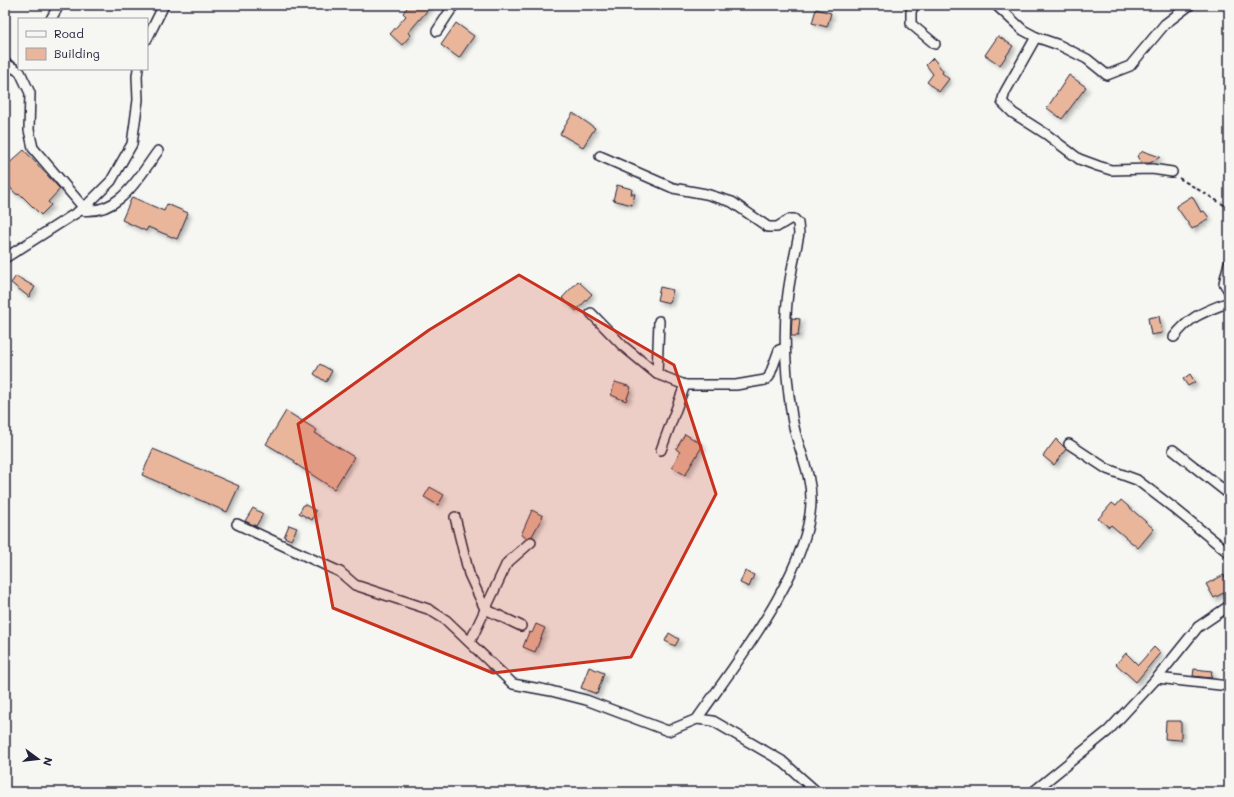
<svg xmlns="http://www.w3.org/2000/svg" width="1234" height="797" viewBox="0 0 1234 797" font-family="Mali,sans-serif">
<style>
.building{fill:#e9b69b;stroke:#22223b;filter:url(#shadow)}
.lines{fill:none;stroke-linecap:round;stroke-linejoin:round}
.street-casing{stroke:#22223b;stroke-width:12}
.path{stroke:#22223b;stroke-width:2;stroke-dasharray:4 3;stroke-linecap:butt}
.street{stroke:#f6f6f2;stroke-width:9}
.marked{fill:#c8321e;fill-opacity:0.2;stroke:#c8321e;stroke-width:3;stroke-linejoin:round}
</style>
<defs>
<filter id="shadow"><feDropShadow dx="3" dy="3" stdDeviation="2" flood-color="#0004"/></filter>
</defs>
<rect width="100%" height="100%" fill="#f6f6f2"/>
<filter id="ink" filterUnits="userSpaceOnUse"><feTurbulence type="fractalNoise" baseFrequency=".025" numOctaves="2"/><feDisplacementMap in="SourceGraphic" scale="8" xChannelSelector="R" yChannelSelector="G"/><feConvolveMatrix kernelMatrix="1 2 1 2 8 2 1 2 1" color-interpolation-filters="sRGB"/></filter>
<g filter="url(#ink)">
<g class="building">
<path d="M 409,5 L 432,5 L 408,33 L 411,35 L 402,45 L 390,34 L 406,16 L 403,13 Z"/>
<path d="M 816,9 L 831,13 L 827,27 L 812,23 Z"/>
<path d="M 456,23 L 474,36 L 459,58 L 441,45 Z"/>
<path d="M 998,36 L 1013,46 L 1000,65 L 985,55 Z"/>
<path d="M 933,58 L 943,71 L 942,73 L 949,79 L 939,92 L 927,82 L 933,74 L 926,65 Z"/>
<path d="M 1069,75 L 1086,87 L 1062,119 L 1047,108 Z"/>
<path d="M 573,113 L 595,128 L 583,147 L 560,134 Z"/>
<path d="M 24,150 L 60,189 L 48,202 L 51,205 L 41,215 L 21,195 L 16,194 L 5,182 L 5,167 Z"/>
<path d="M 1143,151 L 1160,157 L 1150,163 L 1141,163 L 1137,156 Z"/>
<path d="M 617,185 L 632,189 L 631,194 L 635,194 L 632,205 L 613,200 Z"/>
<path d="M 1192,196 L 1201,212 L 1204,211 L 1209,218 L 1192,229 L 1176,206 Z"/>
<path d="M 132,197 L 164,211 L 167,204 L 188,213 L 177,239 L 148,227 L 146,231 L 122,220 Z"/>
<path d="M 16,276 L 35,287 L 29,297 L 11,283 Z"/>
<path d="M 578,281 L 592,294 L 576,311 L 562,298 Z"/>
<path d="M 660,287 L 673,290 L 670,303 L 657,300 Z"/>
<path d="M 1159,316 L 1162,333 L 1151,335 L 1148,318 Z"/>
<path d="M 792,318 L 800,319 L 798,336 L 791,336 Z"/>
<path d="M 320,364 L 332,371 L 326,382 L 314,374 Z"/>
<path d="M 1190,374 L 1195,382 L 1188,386 L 1183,379 Z"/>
<path d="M 615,382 L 631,387 L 626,401 L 611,395 Z"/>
<path d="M 286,411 L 317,430 L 315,433 L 354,457 L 334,489 L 294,463 L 295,461 L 266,444 Z"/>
<path d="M 685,434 L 703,445 L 685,475 L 672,467 L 680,452 L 676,449 Z"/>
<path d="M 1056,439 L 1066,449 L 1054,465 L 1043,456 Z"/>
<path d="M 153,449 L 239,486 L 227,512 L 142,475 Z"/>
<path d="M 430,487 L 444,495 L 438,505 L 424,497 Z"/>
<path d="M 1121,500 L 1154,529 L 1138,548 L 1111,525 L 1109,527 L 1098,519 L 1112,503 L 1116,506 Z"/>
<path d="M 304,504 L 316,511 L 312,520 L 299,513 Z"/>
<path d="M 253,508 L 263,514 L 256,526 L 245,521 Z"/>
<path d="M 532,510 L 543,516 L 532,536 L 527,538 L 521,535 Z"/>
<path d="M 289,525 L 297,528 L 291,540 L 284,537 Z"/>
<path d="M 745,571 L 754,575 L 749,587 L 740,583 Z"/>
<path d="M 1224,575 L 1229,585 L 1229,590 L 1214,598 L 1206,584 Z"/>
<path d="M 536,624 L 545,628 L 535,652 L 523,647 L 529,632 L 532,633 Z"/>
<path d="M 669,633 L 679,639 L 675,646 L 665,641 Z"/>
<path d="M 1154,647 L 1160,653 L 1136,682 L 1116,664 L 1126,653 L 1138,665 Z"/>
<path d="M 589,667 L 604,673 L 597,694 L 581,688 Z"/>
<path d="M 1194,669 L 1212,671 L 1211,678 L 1193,676 Z"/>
<path d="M 1166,721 L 1181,721 L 1181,740 L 1165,739 Z"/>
</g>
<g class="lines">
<g class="street-casing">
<g id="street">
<path d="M 914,5 L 911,12 L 911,24 L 935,44"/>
<path d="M 996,5 L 1023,30 L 1036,37 L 1059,45 L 1087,59 L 1107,75 L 1130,66 L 1165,24 L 1190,5"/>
<path d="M 51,19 L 59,5"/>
<path d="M 437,31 L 454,5"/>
<path d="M 1036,37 L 1005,92 L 1002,102 L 1013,113 L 1046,134 L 1079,159 L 1098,166 L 1111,170 L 1152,169 L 1172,172"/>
<path d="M 147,39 L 164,5"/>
<path d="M 5,63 L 20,72 L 30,93 L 29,130 L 33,148 L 84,208"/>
<path d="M 600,156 L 673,188 L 706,194 L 732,202 L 768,227 L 777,227 L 790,219 L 794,219 L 798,223 L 799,234 C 795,256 789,279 787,302 C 783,340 786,379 792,417 C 796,446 812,471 811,502 C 809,571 736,663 697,719"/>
<path d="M 80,210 C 119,216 138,178 158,151"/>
<path d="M 5,258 L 84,208 L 111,181 L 132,144 L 138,100 L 137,76 L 138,69"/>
<path d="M 1229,263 L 1224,283 L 1229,291"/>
<path d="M 591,313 L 623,346 L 657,374 L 685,385 L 736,385 L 765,380 L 769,377 L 779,350 L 785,348"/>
<path d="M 1174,337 C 1191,315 1204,312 1229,302"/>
<path d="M 657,374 L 659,321"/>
<path d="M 1069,444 L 1107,469 L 1137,480 L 1175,509 L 1229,553"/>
<path d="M 661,450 L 685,385"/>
<path d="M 1173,450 L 1229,494"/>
<path d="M 455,517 L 469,574 L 485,609 L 521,626"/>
<path d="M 237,524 L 340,572 L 355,585 L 428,609 L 446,620 L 513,684 L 551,691 L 586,700 L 668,731 L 697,719 L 713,721 L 782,761 L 817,792"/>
<path d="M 470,642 L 507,563 L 531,542"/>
<path d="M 1157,678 L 1229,686"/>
<path d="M 1033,792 L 1108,731 L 1157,678 L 1198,627 L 1229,606"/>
</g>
</g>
<path class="path" d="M 1179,178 L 1229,208"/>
<use href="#street" class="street"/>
</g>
</g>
<path class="marked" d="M 519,275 L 674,365 L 716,494 L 631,657 L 493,673 L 333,608 L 298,424 L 429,330 Z"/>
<rect width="1234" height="797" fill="none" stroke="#f6f6f2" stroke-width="20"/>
<rect x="10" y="10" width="1214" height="777" fill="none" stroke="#22223b" stroke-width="1.5" filter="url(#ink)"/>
<rect x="18" y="18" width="130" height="52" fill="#f6f6f2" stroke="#a1a1a9"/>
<rect x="26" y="31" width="20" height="6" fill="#f6f6f2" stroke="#a1a1a9"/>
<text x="54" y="38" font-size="12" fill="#22223b">Road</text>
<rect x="26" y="48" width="20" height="12" fill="#e9b69b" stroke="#a1a1a9"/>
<text x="54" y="58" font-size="12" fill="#22223b">Building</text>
<g transform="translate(38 759) rotate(105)" stroke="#f6f6f2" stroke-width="3" paint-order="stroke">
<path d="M0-3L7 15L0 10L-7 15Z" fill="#22223b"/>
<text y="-6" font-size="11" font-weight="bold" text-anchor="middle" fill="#22223b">N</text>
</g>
</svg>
